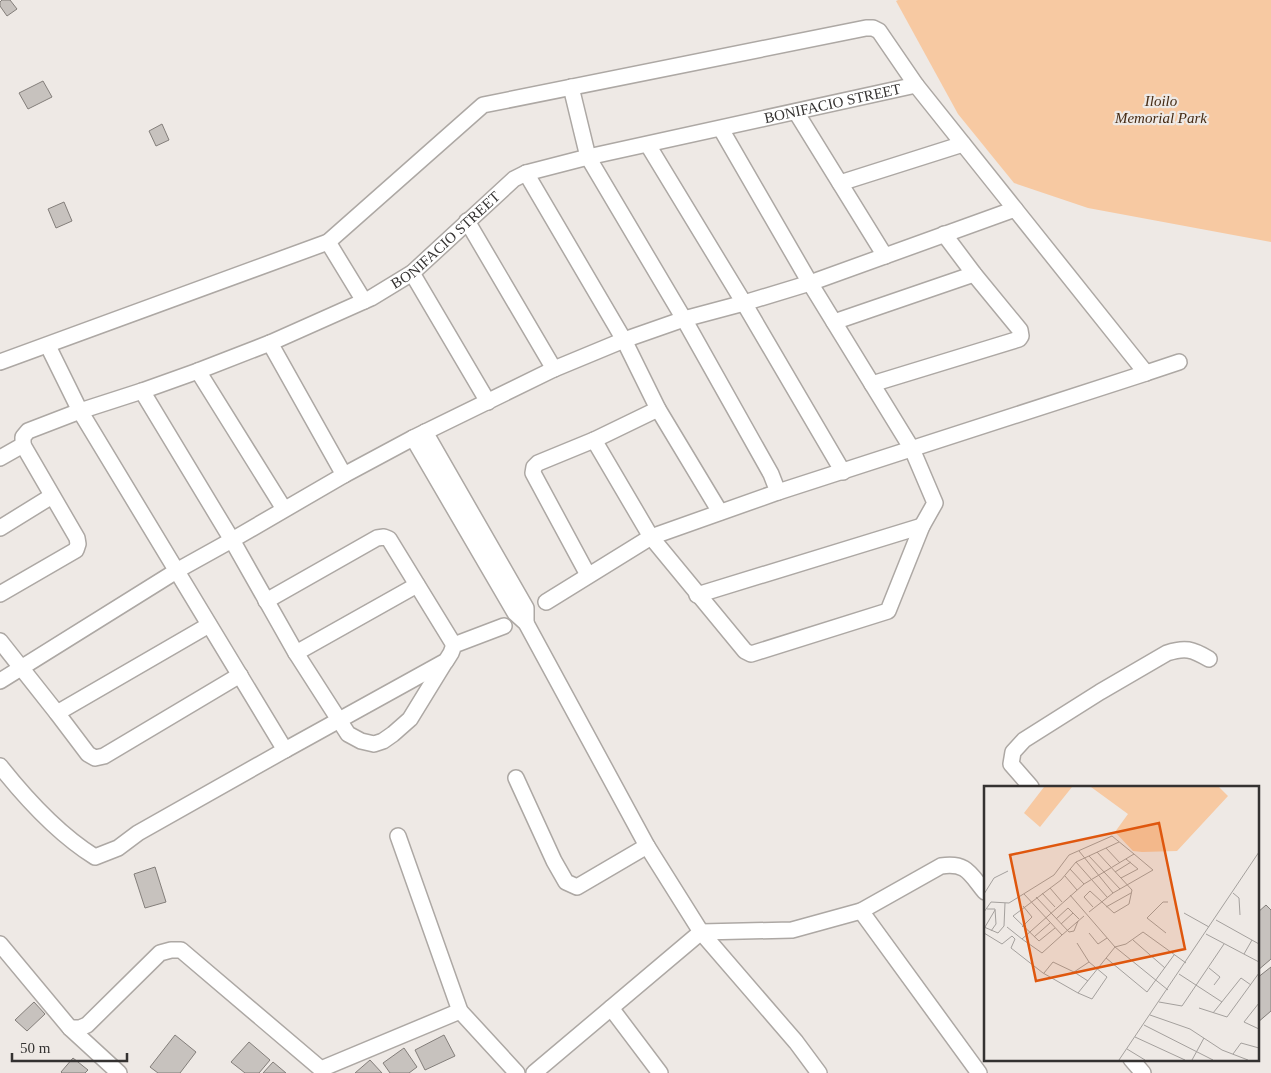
<svg xmlns="http://www.w3.org/2000/svg" width="1271" height="1073" viewBox="0 0 1271 1073" font-family="Georgia,serif">
<style>
.green{fill:#f7c9a2}
.building{fill:#c7c2be;stroke:#837e7a}
.lines{fill:none;stroke-linecap:round;stroke-linejoin:round}
.street-casing{stroke:#ada8a4;stroke-width:18}
.street{stroke:#fff;stroke-width:15}
.labels{text-anchor:middle;dominant-baseline:central;stroke-width:4.5;stroke-linejoin:round;paint-order:stroke}
.park-label{font-size:15px;font-style:italic;fill:#442a13;stroke:#eee9e5}
.street-label{font-size:15px;fill:#343231;stroke:#eee9e5}
.inset-road{fill:none;stroke:#a4a09d;stroke-width:1}
.view{fill:#df570e;fill-opacity:0.15;stroke:#df570e;stroke-width:2.5}
.inset-edge{fill:none;stroke:#343231;stroke-width:2.5}
</style>
<rect width="100%" height="100%" fill="#eee9e5"/>
<path class="green" d="M 898,0 L 1271,0 L 1271,242 L 1088,208 L 1014,183 L 958,114 L 896,1 Z"/>
<g class="building">
<path d="M 2,0 L 10,0 L 17,9 L 7,16 L 0,6 L 0,2 Z"/>
<path d="M 43,81 L 52,97 L 28,109 L 19,93 Z"/>
<path d="M 162,124 L 169,140 L 156,146 L 149,131 Z"/>
<path d="M 64,202 L 72,221 L 56,228 L 48,209 Z"/>
<path d="M 155,867 L 166,902 L 145,908 L 134,874 Z"/>
<path d="M 1266,905 L 1271,910 L 1271,959 L 1257,971 L 1257,913 Z"/>
<path d="M 1271,967 L 1271,1011 L 1257,1023 L 1257,978 Z"/>
<path d="M 34,1002 L 45,1014 L 27,1031 L 15,1020 Z"/>
<path d="M 175,1035 L 196,1052 L 180,1073 L 158,1073 L 150,1067 Z"/>
<path d="M 444,1035 L 455,1056 L 425,1070 L 415,1050 Z"/>
<path d="M 249,1042 L 270,1060 L 259,1073 L 245,1073 L 231,1062 Z"/>
<path d="M 404,1048 L 417,1067 L 409,1073 L 390,1073 L 383,1063 Z"/>
<path d="M 73,1058 L 88,1070 L 85,1073 L 62,1073 L 61,1072 Z"/>
<path d="M 370,1060 L 382,1073 L 355,1073 Z"/>
<path d="M 273,1062 L 286,1073 L 263,1073 Z"/>
</g>
<g class="lines">
<g class="street-casing">
<g id="street">
<path d="M 796,112 L 885,256"/>
<path d="M 648,145 L 744,303 L 843,472"/>
<path d="M 526,173 L 624,340 L 658,409 L 720,512"/>
<path d="M 840,183 L 963,144"/>
<path d="M 467,221 L 554,369"/>
<path d="M 328,242 L 364,301"/>
<path d="M 412,273 L 488,402"/>
<path d="M 834,322 L 974,274"/>
<path d="M 270,343 L 344,475"/>
<path d="M 48,346 L 80,411 L 285,750 L 446,661 L 451,653 L 454,645 L 504,626"/>
<path d="M 0,362 L 328,242 L 483,105 L 866,28 L 873,28 L 879,31 L 916,85 L 1015,209"/>
<path d="M 198,371 L 284,509"/>
<path d="M 1146,373 L 1179,362"/>
<path d="M 872,384 L 1019,339 L 1021,336 L 1020,330 L 974,274 L 944,234"/>
<path d="M 142,391 L 232,540 L 296,653 L 348,734 L 361,741 L 374,744 L 383,741 L 393,734 L 410,719 L 445,662"/>
<path d="M 425,432 L 526,608 L 526,623"/>
<path d="M 413,438 L 515,613 L 526,623 L 647,846 L 701,932 L 796,1042 L 819,1073"/>
<path d="M 594,440 L 658,409"/>
<path id="s1" d="M 0,458 L 23,445 L 23,437 L 28,431 L 80,411 L 142,391 L 198,371 L 270,343 L 371,298 L 412,273 L 514,179 L 526,173 L 588,157 L 916,85"/>
<path d="M 0,528 L 52,496"/>
<path d="M 588,575 L 533,473 L 534,467 L 538,463 L 594,440 L 651,537 L 745,651 L 751,654 L 888,611 L 922,526 L 935,503 L 912,449 L 810,283 L 721,129"/>
<path d="M 0,594 L 76,550 L 78,544 L 77,538 L 23,445"/>
<path d="M 697,595 L 922,526"/>
<path d="M 266,601 L 377,538 L 384,537 L 389,539 L 454,645"/>
<path d="M 546,602 L 651,537 L 778,492 L 771,474 L 684,319 L 588,157 L 571,87"/>
<path d="M 0,641 L 57,713 L 88,754 L 95,758 L 104,756 L 240,675"/>
<path d="M 296,653 L 417,585"/>
<path d="M 0,681 L 178,570 L 232,540 L 344,475 L 413,438 L 554,369 L 624,340 L 684,319 L 744,303 L 810,283 L 1015,209 L 1146,373 L 778,492"/>
<path d="M 57,713 L 209,625"/>
<path d="M 0,766 C 27,800 58,834 95,857 L 118,848 L 138,833 L 285,750"/>
<path d="M 516,778 L 554,861 L 566,882 L 577,887 L 647,846"/>
<path d="M 1031,787 L 1011,764 L 1013,752 L 1024,740 L 1100,692 L 1167,653 C 1185,647 1192,649 1209,659"/>
<path d="M 398,836 L 460,1011 L 517,1073"/>
<path d="M 861,911 L 979,1073"/>
<path d="M 0,944 L 70,1028 L 119,1073"/>
<path d="M 611,1008 L 660,1073"/>
<path d="M 70,1028 L 80,1028 L 87,1025 L 160,953 L 171,950 L 181,950 L 321,1069 L 460,1011"/>
<path d="M 1131,1059 L 1143,1073"/>
<path d="M 534,1073 L 701,932 L 792,930 L 861,911 L 941,866 C 967,862 970,874 985,892"/>
</g>
</g>
<use href="#street" class="street"/>
</g>
<g class="labels">
<g class="park-label">
<text x="1161" y="101">Iloilo<tspan x="1161" dy="17">Memorial Park</tspan></text>
</g>
<g class="street-label">
<text stroke="none"><textPath href="#s1" startOffset="925">BONIFACIO STREET</textPath></text>
<text stroke="none"><textPath href="#s1" startOffset="505">BONIFACIO STREET</textPath></text>
</g>
</g>
<g transform="translate(984 786)">
<rect width="275" height="275" fill="#eee9e5"/>
<path d="M 60,1 L 88,1 L 56,41 L 40,27 ZM 107,1 L 235,1 L 244,10 L 193,65 L 158,66 L 149,65 L 131,46 L 144,28 Z" fill="#f7c9a2"/>
<path class="inset-road" d="M 122,62 L 136,77M 95,65 L 129,107 L 105,126M 105,70 L 136,103M 92,76 L 123,111M 86,83 L 100,98M 131,86 L 147,76M 81,90 L 93,104M 137,92 L 154,83 L 142,73M 66,102 L 78,116M 58,107 L 71,121M 249,107 L 255,112 L 256,129M 0,108 L 10,92 L 24,85M 40,108 L 78,149 L 100,130M 86,109 L 131,161 L 184,204M 52,111 L 85,146 L 90,145 L 94,135M 109,121 L 100,111 L 106,105 L 130,127 L 145,118 L 148,104 L 113,66M 122,121 L 147,107M 3,123 L 11,123 L 12,138 L 7,145M 0,126 L 7,116 L 25,117 L 70,89 L 85,69 L 128,50 L 150,68M 200,127 L 225,141M 72,133 L 84,122 L 95,133M 232,134 L 275,158M 77,138 L 89,127M 0,141 L 14,147 L 20,140 L 21,117M 1,141 L 11,124M 23,141 L 38,153M 38,141 L 48,131 L 39,120M 71,142 L 55,155 L 29,130 L 77,94 L 92,76 L 135,56M 0,147 L 18,158 L 28,150 L 31,153 L 27,162 L 59,187 L 94,207 L 131,161 L 142,158 L 159,146 L 202,177M 105,147 L 114,158 L 123,152M 182,147 L 163,132 L 179,116 L 184,116M 222,148 L 275,176M 78,149 L 58,167 L 38,153 L 100,98 L 150,68 L 169,84 L 129,107M 50,151 L 66,137M 149,154 L 181,182M 93,157 L 105,176 L 123,191 L 108,213 L 94,207M 260,168 L 268,154M 122,172 L 163,206 L 190,169M 225,182 L 236,191 L 230,199M 90,186 L 104,195M 60,187 L 69,176 L 90,186 L 105,176M 195,188 L 238,216M 175,216 L 198,220 L 240,158M 275,217 L 260,236 L 275,243M 215,222 L 243,231 L 275,187M 229,227 L 257,192 L 267,199M 166,229 L 206,243 L 238,264 L 264,274M 160,239 L 229,274M 151,251 L 201,274M 143,263 L 161,274M 249,268 L 257,257 L 275,262M 135,274 L 275,66M 208,274 L 220,252"/>
<path class="view" d="M 175,37 L 201,163 L 52,195 L 26,69 Z"/>
<rect width="275" height="275" class="inset-edge"/>
</g>
<path d="M12 1053v8h115v-8" fill="none" stroke="#343231" stroke-width="2.5"/>
<text x="20" y="1053" font-size="15" fill="#343231" stroke="#eee9e5" stroke-width="4" paint-order="stroke">50 m</text>
</svg>
